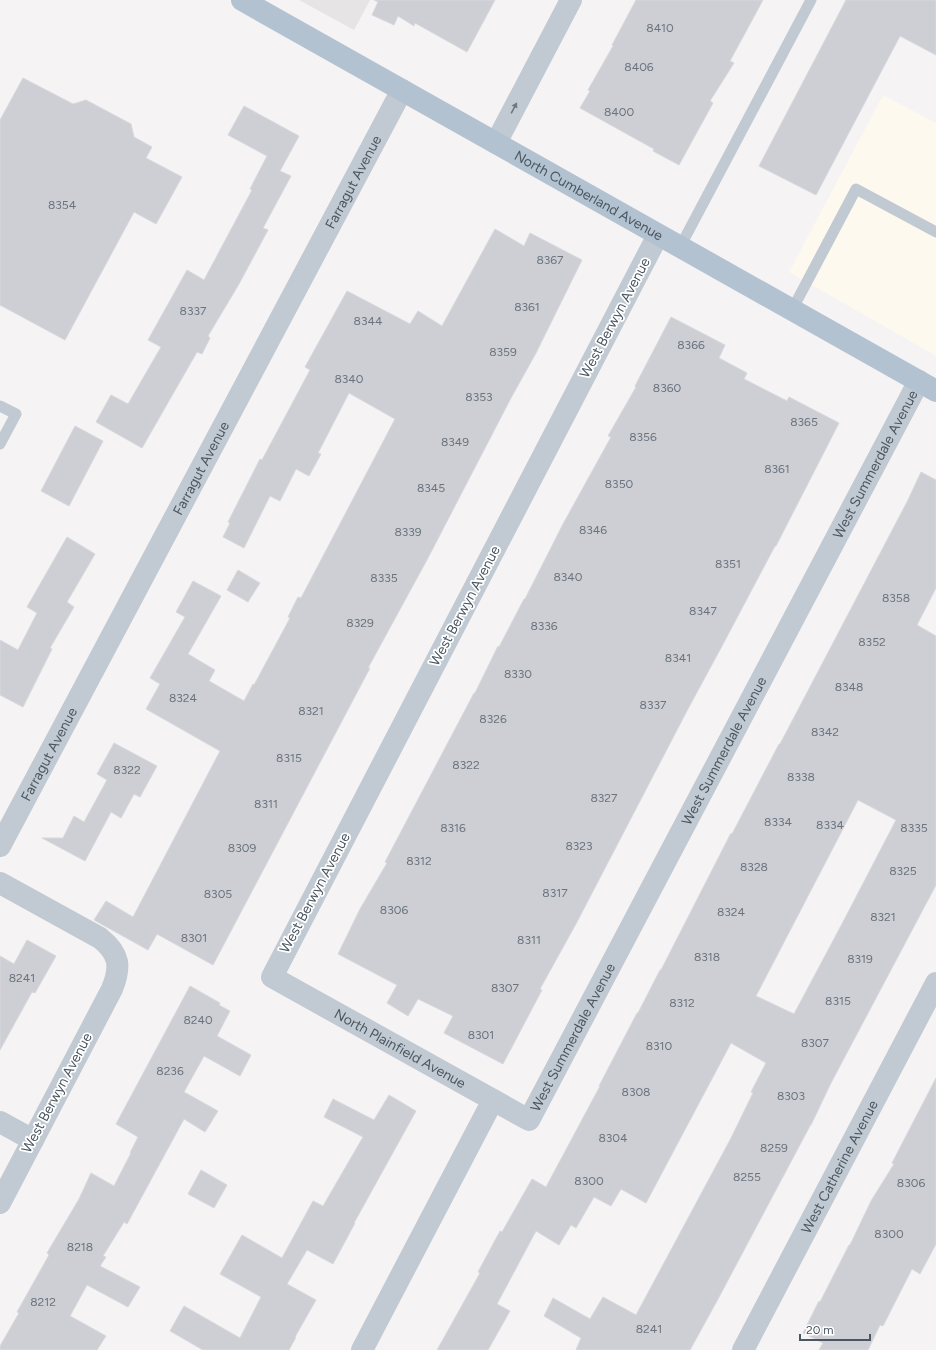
<svg xmlns="http://www.w3.org/2000/svg" width="936" height="1350" viewBox="0 0 936 1350" font-family="Figtree,sans-serif">
<style>
.commercial{fill:#fdf9ef}
.education{fill:#e6e4e5}
.building{fill:#cdcfd5;stroke:#d7d9de;fill-rule:evenodd}
.lines{fill:none;stroke-linecap:round;stroke-linejoin:round}
.service{stroke:#c1cad2;stroke-width:11}
.minor{stroke:#c1cad2;stroke-width:22}
.primary{stroke:#b3c2d1;stroke-width:22}
.oneway{fill:#6e7983}
.labels{text-anchor:middle;dominant-baseline:central;stroke-width:3.5;stroke-linejoin:round;paint-order:stroke}
.number-label{font-size:12px;fill:#6b747e}
.street-label{font-size:14px;fill:#4a5661;stroke:#fff}
</style>
<rect width="100%" height="100%" fill="#f5f3f3"/>
<path class="commercial" d="M 883,95 L 936,123 L 936,356 L 789,272 Z"/>
<path class="education" d="M 299,0 L 370,0 L 354,30 Z"/>
<g class="building">
<path d="M 374,0 L 495,0 L 467,52 L 415,23 L 414,26 L 398,16 L 394,25 L 372,15 L 378,2 Z"/>
<path d="M 636,0 L 763,0 L 730,61 L 734,63 L 710,101 L 713,103 L 679,165 L 653,151 L 654,149 L 580,108 L 590,91 L 588,90 L 613,46 L 612,45 Z"/>
<path d="M 846,0 L 936,0 L 936,55 L 900,36 L 816,195 L 759,166 Z"/>
<path d="M 23,78 L 73,104 L 86,100 L 131,124 L 134,137 L 152,147 L 146,158 L 182,177 L 156,224 L 134,212 L 65,340 L 0,305 L 0,120 Z"/>
<path d="M 244,106 L 299,136 L 280,171 L 291,176 L 263,228 L 268,230 L 239,284 L 208,336 L 210,338 L 202,354 L 197,352 L 142,448 L 96,422 L 111,395 L 128,404 L 161,347 L 148,340 L 187,270 L 204,280 L 252,190 L 250,189 L 267,156 L 228,135 Z"/>
<path d="M 495,229 L 524,246 L 530,233 L 582,260 L 536,353 L 511,398 L 428,558 L 368,668 L 370,668 L 213,965 L 157,934 L 148,950 L 94,920 L 106,901 L 133,917 L 220,751 L 146,709 L 160,684 L 150,678 L 185,617 L 176,612 L 193,581 L 221,596 L 188,654 L 215,670 L 209,681 L 244,701 L 253,684 L 254,685 L 290,618 L 288,617 L 298,597 L 301,598 L 395,419 L 349,393 L 318,453 L 321,454 L 309,476 L 296,469 L 280,501 L 270,496 L 244,548 L 223,537 L 230,523 L 228,522 L 260,459 L 262,460 L 310,370 L 305,367 L 347,291 L 410,324 L 418,311 L 442,326 Z"/>
<path d="M 671,317 L 725,345 L 719,358 L 747,373 L 744,379 L 787,401 L 789,397 L 839,423 L 776,546 L 775,546 L 721,648 L 689,707 L 577,922 L 540,989 L 542,990 L 503,1064 L 444,1033 L 453,1016 L 418,999 L 408,1016 L 387,1003 L 397,985 L 338,954 L 360,909 L 387,863 L 385,862 L 474,693 L 475,693 L 498,646 L 499,647 L 524,599 L 525,599 L 563,524 L 611,437 L 608,436 L 636,387 L 635,386 Z"/>
<path d="M 75,426 L 103,441 L 69,506 L 41,491 Z"/>
<path d="M 921,472 L 936,480 L 936,588 L 917,625 L 936,636 L 936,885 L 831,1083 L 811,1125 L 811,1124 L 717,1301 L 690,1350 L 576,1350 L 581,1338 L 544,1316 L 553,1298 L 590,1319 L 603,1297 L 636,1315 L 731,1138 L 753,1093 L 751,1092 L 766,1063 L 731,1043 L 646,1203 L 621,1189 L 611,1206 L 594,1197 L 576,1228 L 571,1225 L 559,1245 L 536,1231 L 497,1304 L 510,1311 L 488,1350 L 437,1350 L 480,1273 L 478,1272 L 500,1231 L 502,1232 L 532,1179 L 546,1187 L 600,1086 L 599,1086 L 637,1013 L 638,1013 L 660,970 L 661,970 L 731,833 L 732,834 L 779,744 L 780,744 L 908,500 ZM 858,800 L 896,820 L 844,920 L 794,1014 L 756,996 Z"/>
<path d="M 67,537 L 95,554 L 67,602 L 74,607 L 50,648 L 52,649 L 23,707 L 0,695 L 0,640 L 18,650 L 37,613 L 27,607 Z"/>
<path d="M 238,570 L 260,583 L 248,602 L 227,590 Z"/>
<path d="M 114,743 L 157,766 L 140,797 L 134,794 L 121,818 L 111,812 L 85,861 L 42,838 L 63,838 L 74,816 L 84,822 L 107,780 L 97,774 Z"/>
<path d="M 27,940 L 56,956 L 35,993 L 32,992 L 0,1050 L 0,956 L 14,964 Z"/>
<path d="M 190,986 L 220,1003 L 219,1005 L 230,1011 L 217,1036 L 251,1055 L 240,1076 L 204,1056 L 184,1092 L 218,1111 L 205,1132 L 184,1119 L 127,1224 L 124,1222 L 103,1256 L 106,1257 L 100,1266 L 140,1287 L 128,1307 L 87,1285 L 70,1316 L 106,1336 L 97,1350 L 0,1350 L 0,1346 L 19,1313 L 17,1312 L 49,1255 L 47,1253 L 79,1199 L 91,1173 L 114,1186 L 131,1153 L 130,1153 L 138,1137 L 116,1124 Z"/>
<path d="M 936,1078 L 936,1244 L 920,1274 L 912,1269 L 883,1326 L 880,1325 L 868,1350 L 819,1350 L 823,1343 L 803,1333 L 819,1301 L 820,1302 L 849,1245 L 850,1245 L 871,1201 L 894,1164 L 892,1163 Z"/>
<path d="M 389,1095 L 416,1111 L 354,1223 L 355,1223 L 333,1264 L 307,1250 L 287,1284 L 316,1300 L 295,1337 L 296,1337 L 289,1350 L 203,1350 L 170,1331 L 184,1306 L 240,1338 L 261,1297 L 220,1274 L 242,1235 L 282,1258 L 313,1201 L 323,1206 L 363,1137 L 324,1117 L 333,1099 L 374,1120 Z"/>
<path d="M 201,1170 L 227,1185 L 214,1208 L 188,1194 Z"/>
</g>
<g class="lines">
<g class="service">
<path d="M 680,247 L 811,0"/>
<path d="M 792,310 L 856,189 L 936,232"/>
<path d="M 0,406 L 16,414 L 0,444"/>
</g>
<g class="minor">
<path d="M 496,143 L 571,0"/>
<path id="s1" d="M 658,235 L 272,977 L 529,1120 L 919,381"/>
<path id="s2" d="M 0,846 L 402,90"/>
<path d="M 0,883 L 100,938 C 120,954 121,967 112,989 L 0,1203"/>
<path d="M 0,1122 L 33,1140"/>
<path d="M 362,1350 L 493,1100"/>
<path id="s3" d="M 743,1350 L 936,983"/>
</g>
<path class="primary" id="s4" d="M 242,0 L 936,391"/>
</g>
<defs><path id="oneway-solid" d="M-6-.8H1V-3.2L6.5 0L1 3.2V.8H-6Z"/></defs>
<use class="oneway" href="#oneway-solid" transform="translate(514 108) rotate(-62)"/>
<g class="labels">
<g class="number-label">
<text x="660" y="28">8410</text>
<text x="639" y="67">8406</text>
<text x="619" y="112">8400</text>
<text x="62" y="205">8354</text>
<text x="550" y="260">8367</text>
<text x="527" y="307">8361</text>
<text x="193" y="311">8337</text>
<text x="368" y="321">8344</text>
<text x="691" y="345">8366</text>
<text x="503" y="352">8359</text>
<text x="349" y="379">8340</text>
<text x="667" y="388">8360</text>
<text x="479" y="397">8353</text>
<text x="804" y="422">8365</text>
<text x="643" y="437">8356</text>
<text x="455" y="442">8349</text>
<text x="777" y="469">8361</text>
<text x="619" y="484">8350</text>
<text x="431" y="488">8345</text>
<text x="593" y="530">8346</text>
<text x="408" y="532">8339</text>
<text x="728" y="564">8351</text>
<text x="568" y="577">8340</text>
<text x="384" y="578">8335</text>
<text x="896" y="598">8358</text>
<text x="703" y="611">8347</text>
<text x="360" y="623">8329</text>
<text x="544" y="626">8336</text>
<text x="872" y="642">8352</text>
<text x="678" y="658">8341</text>
<text x="518" y="674">8330</text>
<text x="849" y="687">8348</text>
<text x="183" y="698">8324</text>
<text x="653" y="705">8337</text>
<text x="311" y="711">8321</text>
<text x="493" y="719">8326</text>
<text x="825" y="732">8342</text>
<text x="289" y="758">8315</text>
<text x="466" y="765">8322</text>
<text x="127" y="770">8322</text>
<text x="801" y="777">8338</text>
<text x="604" y="798">8327</text>
<text x="266" y="804">8311</text>
<text x="778" y="822">8334</text>
<text x="830" y="825">8334</text>
<text x="453" y="828">8316</text>
<text x="914" y="828">8335</text>
<text x="579" y="846">8323</text>
<text x="242" y="848">8309</text>
<text x="419" y="861">8312</text>
<text x="754" y="867">8328</text>
<text x="903" y="871">8325</text>
<text x="555" y="893">8317</text>
<text x="218" y="894">8305</text>
<text x="394" y="910">8306</text>
<text x="731" y="912">8324</text>
<text x="883" y="917">8321</text>
<text x="194" y="938">8301</text>
<text x="529" y="940">8311</text>
<text x="707" y="957">8318</text>
<text x="860" y="959">8319</text>
<text x="22" y="978">8241</text>
<text x="505" y="988">8307</text>
<text x="838" y="1001">8315</text>
<text x="682" y="1003">8312</text>
<text x="198" y="1020">8240</text>
<text x="481" y="1035">8301</text>
<text x="815" y="1043">8307</text>
<text x="659" y="1046">8310</text>
<text x="170" y="1071">8236</text>
<text x="636" y="1092">8308</text>
<text x="791" y="1096">8303</text>
<text x="613" y="1138">8304</text>
<text x="774" y="1148">8259</text>
<text x="747" y="1177">8255</text>
<text x="589" y="1181">8300</text>
<text x="911" y="1183">8306</text>
<text x="889" y="1234">8300</text>
<text x="80" y="1247">8218</text>
<text x="43" y="1302">8212</text>
<text x="649" y="1329">8241</text>
</g>
<g class="street-label">
<text stroke="none"><textPath href="#s2" startOffset="752">Farragut Avenue</textPath></text>
<text stroke="none"><textPath href="#s4" startOffset="398">North Cumberland Avenue</textPath></text>
<text transform="translate(615 318) rotate(-62)">West Berwyn Avenue</text>
<text stroke="none"><textPath href="#s1" startOffset="1872">West Summerdale Avenue</textPath></text>
<text stroke="none"><textPath href="#s2" startOffset="428">Farragut Avenue</textPath></text>
<text transform="translate(465 606) rotate(-62)">West Berwyn Avenue</text>
<text stroke="none"><textPath href="#s1" startOffset="1548">West Summerdale Avenue</textPath></text>
<text stroke="none"><textPath href="#s2" startOffset="104">Farragut Avenue</textPath></text>
<text transform="translate(315 893) rotate(-62)">West Berwyn Avenue</text>
<text stroke="none"><textPath href="#s1" startOffset="1224">West Summerdale Avenue</textPath></text>
<text stroke="none"><textPath href="#s1" startOffset="983">North Plainfield Avenue</textPath></text>
<text transform="translate(57 1093) rotate(-62)">West Berwyn Avenue</text>
<text stroke="none"><textPath href="#s3" startOffset="207">West Catherine Avenue</textPath></text>
</g>
</g>
<path d="M800 1334v6h70v-6" fill="none" stroke="#4a5661" stroke-width="2"/>
<text x="806" y="1334" font-size="12" fill="#4a5661" stroke="#ffffff" stroke-width="3" paint-order="stroke">20 m</text>
</svg>
